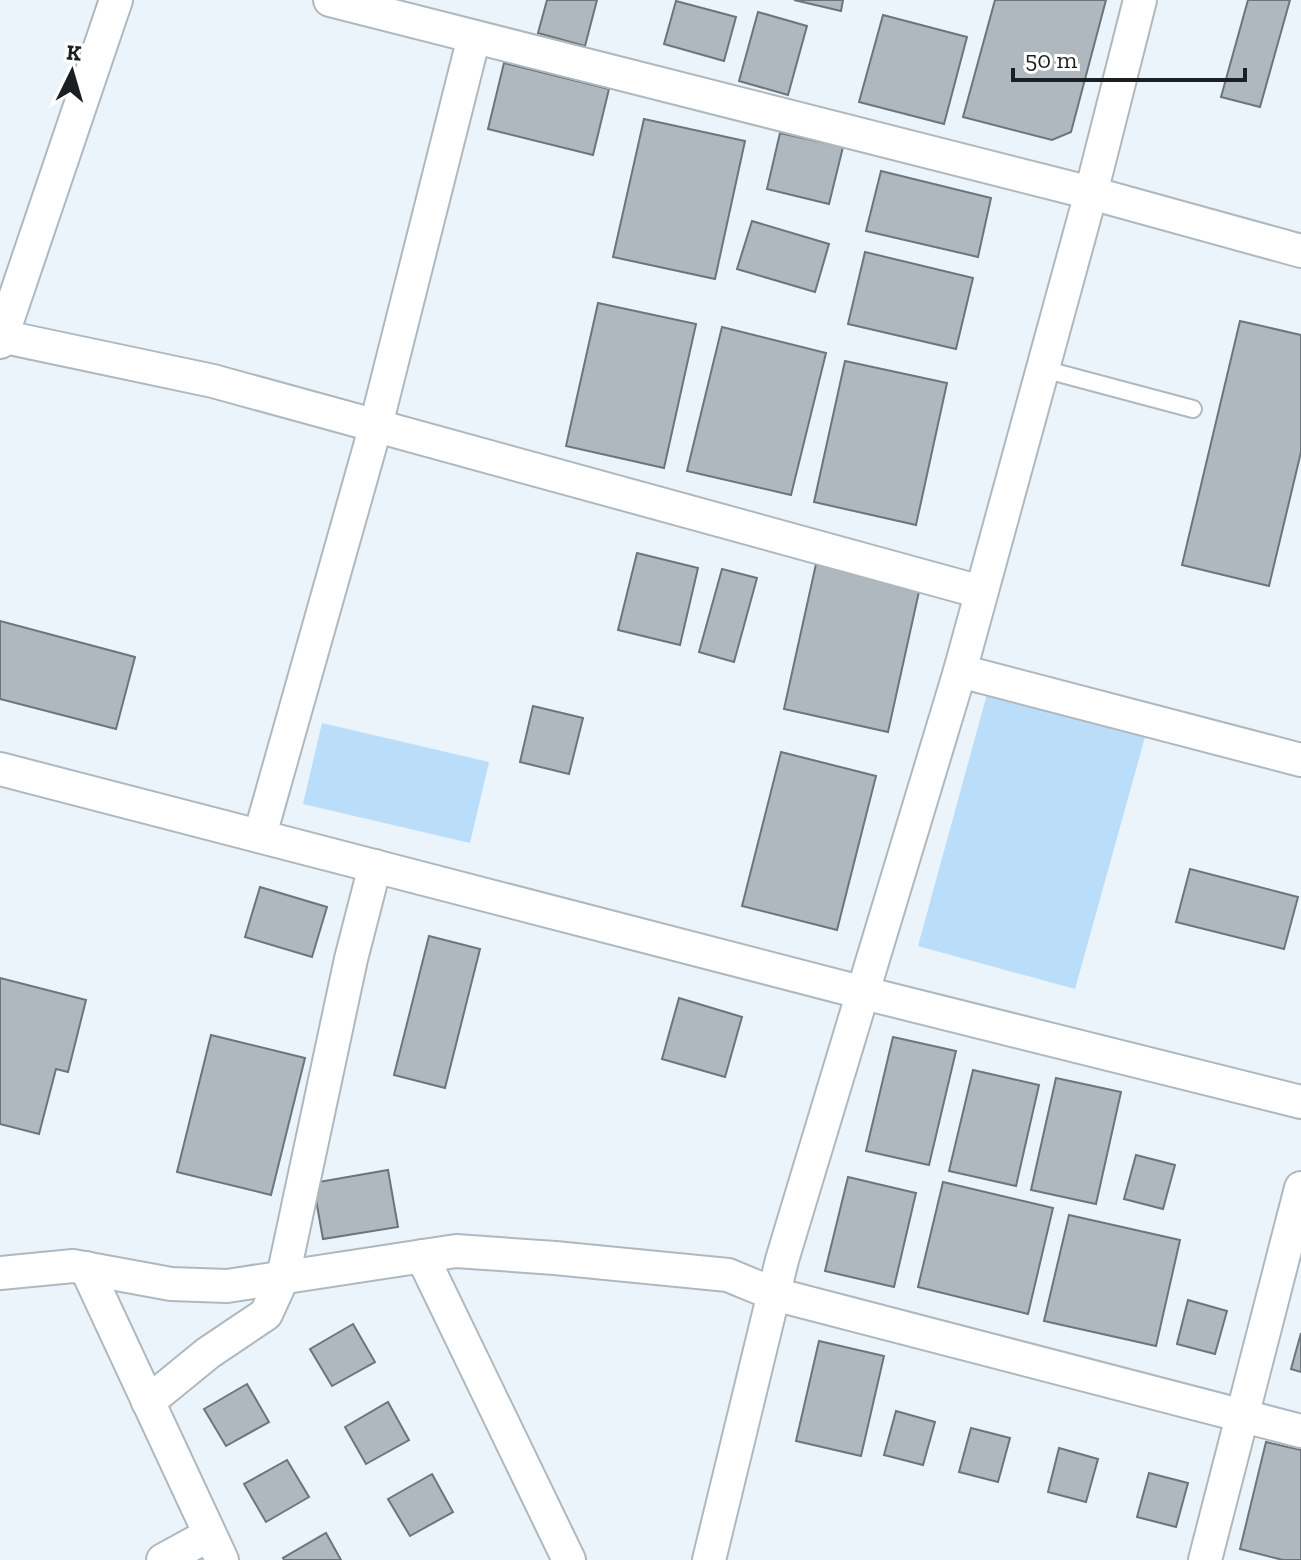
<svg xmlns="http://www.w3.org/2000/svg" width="1301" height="1560" viewBox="0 0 1301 1560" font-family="'Zilla Slab',serif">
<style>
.green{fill:#baddf9}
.building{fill:#b0b8bf;stroke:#6d757b;stroke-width:2}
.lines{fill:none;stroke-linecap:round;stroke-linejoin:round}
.lane-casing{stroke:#b0b8bf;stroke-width:20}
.street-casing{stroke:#b0b8bf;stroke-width:36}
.lane{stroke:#fff;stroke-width:16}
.street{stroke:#fff;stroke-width:32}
</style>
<rect width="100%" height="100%" fill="#ebf4fb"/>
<g class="green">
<path d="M 987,694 L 1145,737 L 1075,989 L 918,946 Z"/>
<path d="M 322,723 L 489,762 L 470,843 L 303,804 Z"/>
</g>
<g class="building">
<path d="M 547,0 L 597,0 L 585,46 L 538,33 Z"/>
<path d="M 794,0 L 843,0 L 841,11 Z"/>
<path d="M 995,0 L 1106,0 L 1071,132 L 1052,140 L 963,117 Z"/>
<path d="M 1248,0 L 1290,0 L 1260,107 L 1221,97 Z"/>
<path d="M 676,1 L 736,17 L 724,61 L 664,44 Z"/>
<path d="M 758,12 L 807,26 L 788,95 L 739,81 Z"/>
<path d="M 883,15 L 967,37 L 944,124 L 859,102 Z"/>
<path d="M 504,63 L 609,89 L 593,155 L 488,129 Z"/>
<path d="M 644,119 L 745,141 L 715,279 L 613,257 Z"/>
<path d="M 780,133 L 843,147 L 829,204 L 767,189 Z"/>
<path d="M 881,171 L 991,198 L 978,257 L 866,231 Z"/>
<path d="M 752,221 L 829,244 L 815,292 L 737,269 Z"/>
<path d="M 865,252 L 973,278 L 956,349 L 848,324 Z"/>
<path d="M 598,303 L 696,324 L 664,468 L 566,446 Z"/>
<path d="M 1240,321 L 1301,335 L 1301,452 L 1269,586 L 1182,565 Z"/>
<path d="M 722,327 L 826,353 L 791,495 L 687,471 Z"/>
<path d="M 845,361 L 947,383 L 916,525 L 814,502 Z"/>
<path d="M 637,553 L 698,568 L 680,645 L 618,630 Z"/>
<path d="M 816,564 L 920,587 L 888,732 L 784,709 Z"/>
<path d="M 722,569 L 757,578 L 734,662 L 699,652 Z"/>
<path d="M 0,621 L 135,657 L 116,729 L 0,699 Z"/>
<path d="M 533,706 L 583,718 L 569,774 L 520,762 Z"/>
<path d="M 781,752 L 876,776 L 837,930 L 742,906 Z"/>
<path d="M 1190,869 L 1298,897 L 1284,949 L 1176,922 Z"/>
<path d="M 260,887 L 327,907 L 312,957 L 245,937 Z"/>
<path d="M 429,936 L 480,949 L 445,1088 L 394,1075 Z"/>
<path d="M 0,978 L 86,1000 L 68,1072 L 56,1069 L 39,1134 L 0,1124 Z"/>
<path d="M 679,998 L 742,1017 L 725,1077 L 662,1059 Z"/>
<path d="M 211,1035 L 305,1058 L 271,1195 L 177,1172 Z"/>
<path d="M 893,1037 L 956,1051 L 929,1165 L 866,1151 Z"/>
<path d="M 973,1070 L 1039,1085 L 1016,1186 L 949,1171 Z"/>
<path d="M 1056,1078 L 1121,1092 L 1096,1204 L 1031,1190 Z"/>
<path d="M 1136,1155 L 1175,1165 L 1163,1209 L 1124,1199 Z"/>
<path d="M 388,1170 L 398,1227 L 323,1239 L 313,1183 Z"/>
<path d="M 848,1177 L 916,1193 L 894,1287 L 825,1271 Z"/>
<path d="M 943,1182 L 1053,1208 L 1028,1314 L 918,1287 Z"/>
<path d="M 1069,1215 L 1180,1240 L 1156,1346 L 1044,1321 Z"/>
<path d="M 1188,1300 L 1227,1311 L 1215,1354 L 1177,1344 Z"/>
<path d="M 353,1324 L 375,1362 L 332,1386 L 310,1349 Z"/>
<path d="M 1301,1333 L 1301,1372 L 1291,1369 Z"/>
<path d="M 819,1341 L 884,1356 L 861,1456 L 796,1441 Z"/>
<path d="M 247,1384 L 269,1422 L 226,1446 L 204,1409 Z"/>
<path d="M 388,1402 L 409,1440 L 366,1464 L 345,1427 Z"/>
<path d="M 896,1411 L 935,1422 L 923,1465 L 884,1455 Z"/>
<path d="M 971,1428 L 1010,1438 L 998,1482 L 959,1472 Z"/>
<path d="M 1266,1442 L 1301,1450 L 1301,1560 L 1283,1560 L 1240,1549 Z"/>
<path d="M 1059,1448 L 1098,1459 L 1086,1502 L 1048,1492 Z"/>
<path d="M 287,1460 L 309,1497 L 266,1522 L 244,1484 Z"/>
<path d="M 1149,1473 L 1188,1483 L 1176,1527 L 1137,1517 Z"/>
<path d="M 432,1474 L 453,1512 L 410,1536 L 388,1499 Z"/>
<path d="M 326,1533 L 341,1560 L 284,1560 L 283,1558 Z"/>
</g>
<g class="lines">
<g class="lane-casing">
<path id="lane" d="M 1043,369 L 1193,409"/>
</g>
<g class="street-casing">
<g id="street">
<path d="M 330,0 L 1091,193 L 1301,251"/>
<path d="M 0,336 L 213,381 L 981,592"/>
<path d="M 0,342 L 116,0"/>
<path d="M 960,671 L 1301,760"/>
<path d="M 0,769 L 864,993 L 1301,1102"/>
<path d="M 260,835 L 376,425 L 474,37"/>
<path d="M 422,1256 L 569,1560"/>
<path d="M 86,1268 L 222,1560"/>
<path d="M 0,1273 L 73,1266 L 171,1284 L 227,1286 L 456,1251 L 555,1258 L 728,1275 L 774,1294 L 1301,1431"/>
<path d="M 148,1402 L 208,1353 L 266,1314 L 283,1277 L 351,959 L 375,866"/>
<path d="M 163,1560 L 209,1535"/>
<path d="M 709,1560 L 782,1260 L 960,671 L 1091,193 L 1140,0"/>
<path d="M 1205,1560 L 1301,1188"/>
</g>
</g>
<use href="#lane" class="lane"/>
<use href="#street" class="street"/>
</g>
<g transform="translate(72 72) rotate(5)" stroke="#ffffff" stroke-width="6" paint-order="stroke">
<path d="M0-6L14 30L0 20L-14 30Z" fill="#1c1f21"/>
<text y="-12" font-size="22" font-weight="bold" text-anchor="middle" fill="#1c1f21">K</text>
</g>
<path d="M1013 68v12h232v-12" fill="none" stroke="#1c1f21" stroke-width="4"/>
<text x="1025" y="68" font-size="24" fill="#1c1f21" stroke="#ffffff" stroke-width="6" paint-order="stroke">50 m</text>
</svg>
